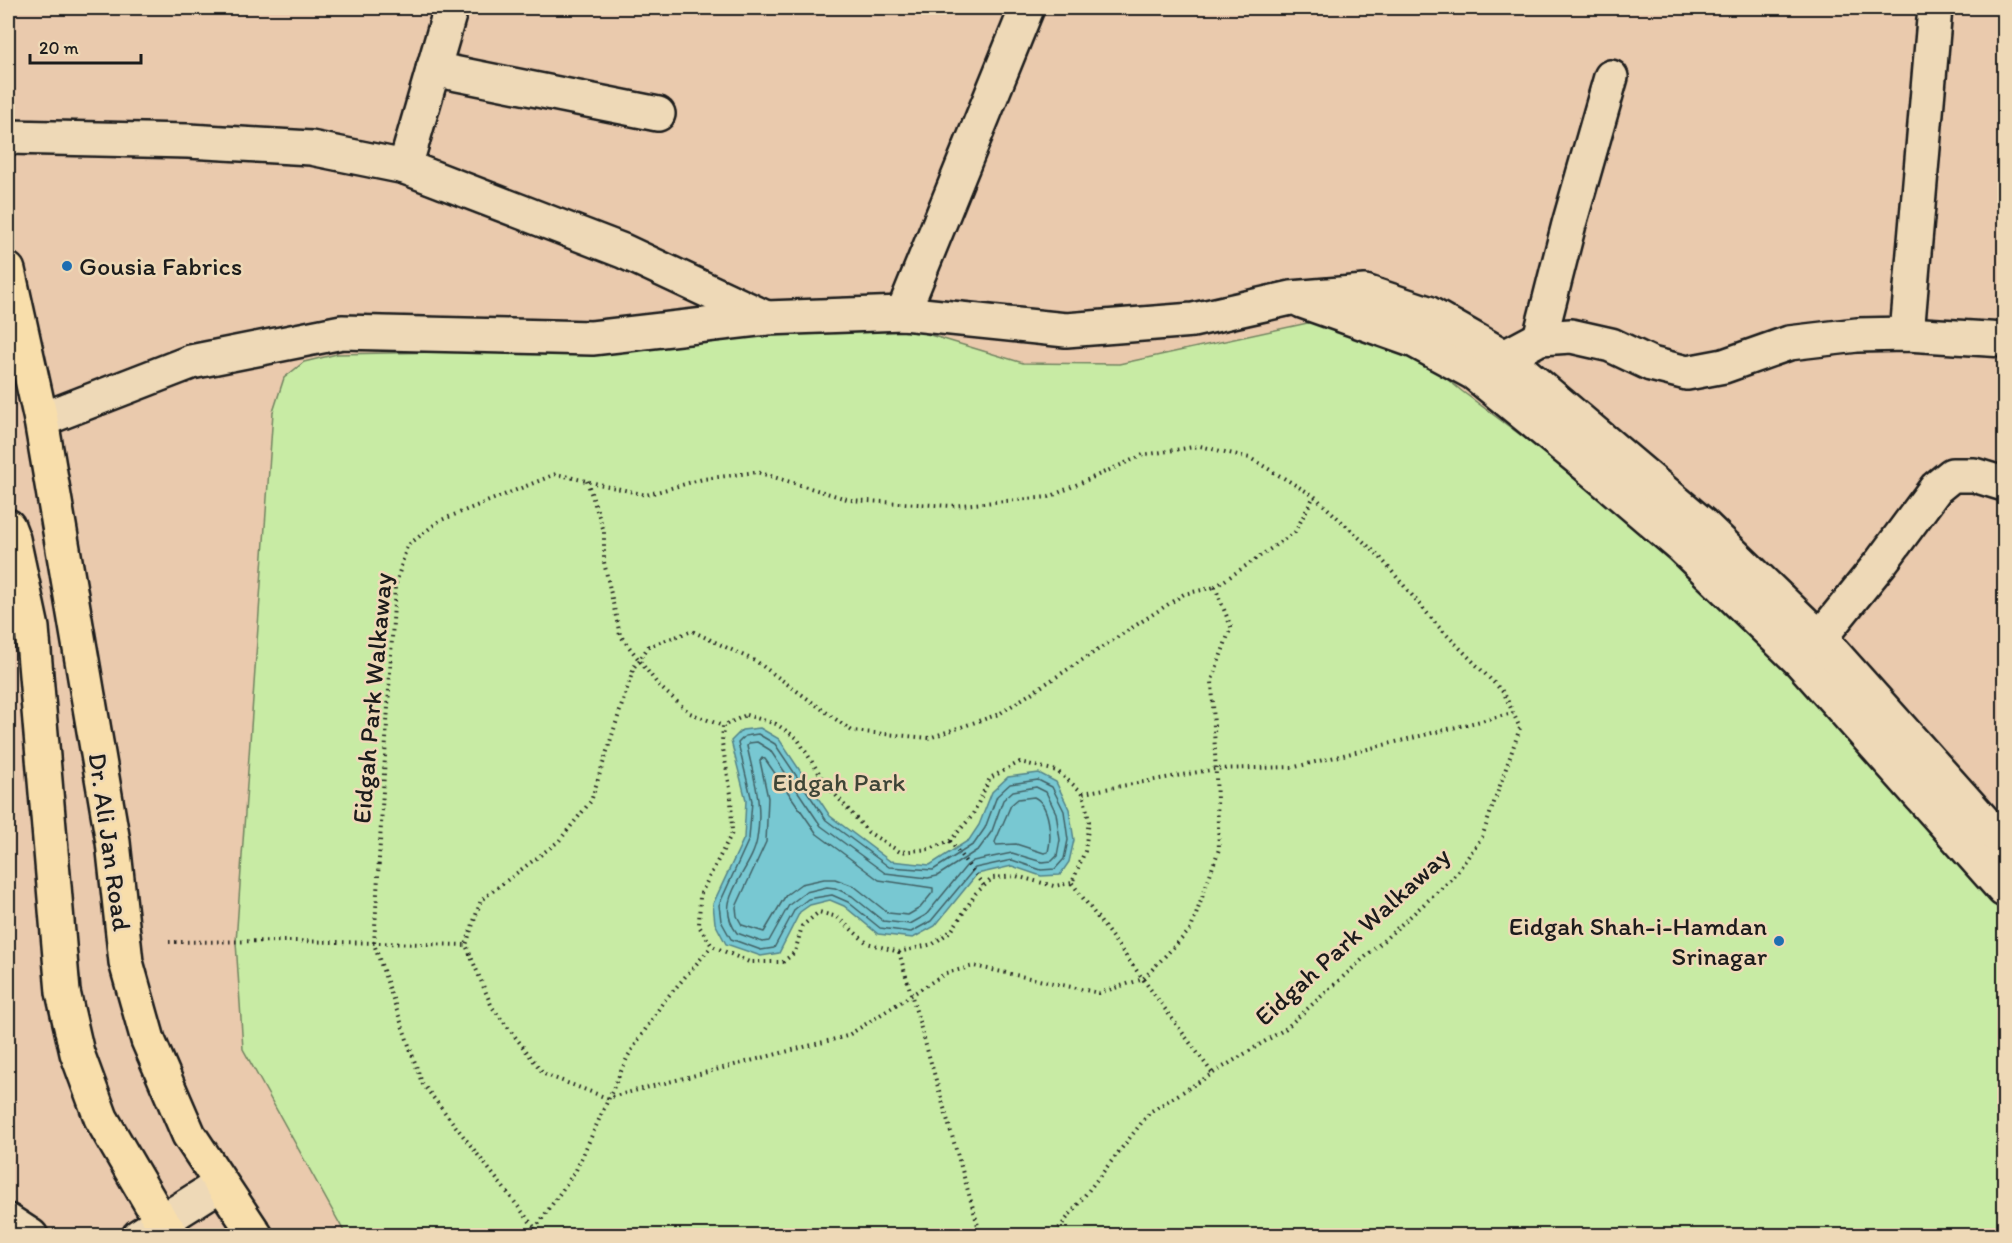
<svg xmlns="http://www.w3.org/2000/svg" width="2012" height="1243" viewBox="0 0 2012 1243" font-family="Itim,sans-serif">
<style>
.green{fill:#c8eba4;stroke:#728460;stroke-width:1.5}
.water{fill:#78c8d2;stroke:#538389;stroke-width:1.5}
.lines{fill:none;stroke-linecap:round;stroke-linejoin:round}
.shore{stroke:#416165;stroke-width:1.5}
.minor-casing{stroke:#1c1c1c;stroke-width:38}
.tertiary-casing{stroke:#1c1c1c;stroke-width:38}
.primary-casing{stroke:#1c1c1c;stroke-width:38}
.path{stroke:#1c1c1c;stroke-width:4;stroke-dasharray:1.5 4.5;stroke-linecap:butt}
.minor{stroke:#eed9b7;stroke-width:33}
.tertiary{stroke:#eed9b7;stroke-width:33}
.primary{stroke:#f8deab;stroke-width:33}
.poi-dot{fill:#1f6fb2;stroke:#eed9b7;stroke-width:2}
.labels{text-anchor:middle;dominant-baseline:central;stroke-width:5;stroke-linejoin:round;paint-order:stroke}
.poi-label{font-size:26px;fill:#1c1c1c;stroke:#eed9b7;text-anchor:start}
.street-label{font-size:26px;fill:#1c1c1c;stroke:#eed9b7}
.park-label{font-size:26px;fill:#3e4537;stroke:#eed9b7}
</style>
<rect width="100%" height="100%" fill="#eacaad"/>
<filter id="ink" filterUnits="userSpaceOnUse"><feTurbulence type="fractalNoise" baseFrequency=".0167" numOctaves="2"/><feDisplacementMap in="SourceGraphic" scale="12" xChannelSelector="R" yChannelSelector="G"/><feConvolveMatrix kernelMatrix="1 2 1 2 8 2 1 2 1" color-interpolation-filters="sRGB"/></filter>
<g filter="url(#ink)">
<path class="green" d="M 887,322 L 1023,363 L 1119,364 L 1312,322 L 1422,359 L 1463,392 L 1622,511 L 1805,683 L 2004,903 L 2004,1235 L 346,1235 L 243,1049 L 236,942 L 273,412 L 284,378 L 304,362 L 337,354 L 590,349 Z"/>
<path class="water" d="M 760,728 L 779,739 L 830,816 L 890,861 L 930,865 L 969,840 L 979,825 L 992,792 L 1008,777 L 1039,773 L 1056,782 L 1069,809 L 1074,840 L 1069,862 L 1060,875 L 1041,876 L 1012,866 L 977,874 L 935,926 L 913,938 L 878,934 L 844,906 L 830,900 L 810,905 L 800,912 L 779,953 L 761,956 L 726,944 L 715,923 L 713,904 L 744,838 L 746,800 L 731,741 L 742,730 Z"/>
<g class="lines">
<g class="shore">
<path d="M 758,734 L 775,744 L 826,820 L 889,867 L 933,870 L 974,844 L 985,828 L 997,796 L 1010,784 L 1038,780 L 1052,787 L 1064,811 L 1068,840 L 1064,859 L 1055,869 L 1041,870 L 1012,860 L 975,868 L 931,921 L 911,932 L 880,928 L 848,902 L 832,895 L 808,899 L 795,909 L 774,948 L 761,950 L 731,939 L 721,921 L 719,905 L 749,839 L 752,801 L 738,743 L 745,736 Z"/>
<path d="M 757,742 L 770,750 L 821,826 L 885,873 L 928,878 L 937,876 L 979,849 L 992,831 L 1003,800 L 1013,791 L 1036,787 L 1046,792 L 1056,813 L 1060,840 L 1057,856 L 1052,861 L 1042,862 L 1012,853 L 973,861 L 967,865 L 926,915 L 910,924 L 883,921 L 852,896 L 835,888 L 827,887 L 806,892 L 789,905 L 769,941 L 762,942 L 737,933 C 711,899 752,872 757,839 C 763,804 754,779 747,746 L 749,743 Z"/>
<path d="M 762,758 L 765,759 L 817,834 L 879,880 L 933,888 L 933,892 L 920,908 L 908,915 L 888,913 L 854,886 L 835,879 L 824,879 L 801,884 L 786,895 L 764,932 L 742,925 L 737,916 L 736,907 L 766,842 L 768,798 L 760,761 Z"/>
<path d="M 1034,797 C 1050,804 1052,837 1048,852 L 1044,853 L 1016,844 L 996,845 L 995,842 L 1011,805 L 1018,799 Z"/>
</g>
<g class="minor-casing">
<g id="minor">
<path d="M 433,69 L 658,114"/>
<path d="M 8,137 L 188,141 L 311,148 L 405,167 L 623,251 L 766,318"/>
<path d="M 405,167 L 451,8"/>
<path d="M 903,313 L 1027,8"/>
<path d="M 1907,334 L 1935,8"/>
<path d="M 1540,338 L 1569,224 L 1611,77"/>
<path d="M 1480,370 L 1540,338 L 1571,336 L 1611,345 L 1651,364 L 1687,373 L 1724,366 L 1789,343 L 1857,335 L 1907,334 L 2004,340"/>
<path d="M 1802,660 L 1882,561 L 1936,488 L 1952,475 L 1974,475 L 2004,484"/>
<path d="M 8,1221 L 31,1236"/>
<path d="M 139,1236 L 221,1184"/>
</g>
</g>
<g class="tertiary-casing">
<g id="tertiary">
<path d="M 1302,301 L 1415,341 L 1474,373 L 1578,458 L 1681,546 L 1801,662 L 2004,890"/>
<path d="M 41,420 L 191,362 L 342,332 L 592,338 L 766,318 L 903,313 L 1066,330 L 1193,320 L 1291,298 L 1365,292 L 1428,313 L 1505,357 L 1701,523 L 1820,638 L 2004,844"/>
</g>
</g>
<g class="primary-casing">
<g id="primary">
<path d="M 8,270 L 41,420 L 113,842 L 126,962 L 148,1040 L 189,1135 L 256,1236"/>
<path d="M 8,526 L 13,539 L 32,628 L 63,992 L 77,1053 L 101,1118 L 161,1221 L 173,1236"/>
</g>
</g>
<g class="path">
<path d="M 587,481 L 604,531 L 604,562 L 620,635 L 659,686 L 690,713 L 723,726"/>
<path d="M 1215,587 L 1231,627 L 1212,680 L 1219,849 L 1191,929 L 1143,979 L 1099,993 L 974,966 L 946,973 L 847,1036 L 607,1098 L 544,1074 L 492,1007 L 466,945 L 481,900 L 559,841 L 591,801 L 634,667 L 640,659 L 649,646 L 692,631 L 757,662 L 852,731 L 929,738 L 999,714 L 1184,594 Z"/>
<path d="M 1215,587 L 1295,532 L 1314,496"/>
<path d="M 746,715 L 776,724 L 797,738 L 826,784 L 868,832 L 900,852 L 930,849 L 950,841 L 972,816 L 990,778 L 1020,762 L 1057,771 L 1083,793 L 1089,821 L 1085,851 L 1072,883 L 1054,886 L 1016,876 L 993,878 L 976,893 L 952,930 L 933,944 L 899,952 L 867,943 L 837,917 L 819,912 L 802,926 L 795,952 L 783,962 L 749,962 L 712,946 L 699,926 L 700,895 L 732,833 L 731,794 L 722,743 L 723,726 Z"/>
<path d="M 1083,793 L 1215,769 L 1295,767 L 1513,713"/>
<path d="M 950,841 L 984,886"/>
<path d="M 1072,883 L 1213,1074"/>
<path d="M 169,942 L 293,941 L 466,945"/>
<path d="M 899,952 L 981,1236"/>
<path d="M 535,1229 L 576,1170 L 628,1056 L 664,1001 L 712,946"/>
<path d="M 541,1236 L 422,1083 L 374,944 L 395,587 L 407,546 L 439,521 L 556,474 L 646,495 L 703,479 L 757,472 L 850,500 L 951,506 L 1049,497 L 1143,455 L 1200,446 L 1250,458 L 1314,496 L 1379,556 L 1437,625 L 1504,693 L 1520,728 L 1482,837 L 1453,878 L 1285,1029 L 1150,1112 L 1053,1236"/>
</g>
<use href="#minor" class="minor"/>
<use href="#tertiary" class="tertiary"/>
<use href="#primary" class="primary"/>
</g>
</g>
<g class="poi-dot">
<circle cx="67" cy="266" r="6"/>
<circle cx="1779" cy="941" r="6"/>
</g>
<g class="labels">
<g class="poi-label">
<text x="79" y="266">Gousia Fabrics</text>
<text x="1767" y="926" text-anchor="end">Eidgah Shah-i-Hamdan<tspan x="1767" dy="30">Srinagar</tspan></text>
</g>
<g class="street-label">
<text transform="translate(372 698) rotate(-85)">Eidgah Park Walkaway</text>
<text transform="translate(110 842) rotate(82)">Dr. Ali Jan Road</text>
<text transform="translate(1352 936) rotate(-42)">Eidgah Park Walkaway</text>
</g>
<g class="park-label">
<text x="839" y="782">Eidgah Park</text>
</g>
</g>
<rect width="2012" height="1243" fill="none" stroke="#eed9b7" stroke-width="30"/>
<rect x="15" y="15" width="1982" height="1213" fill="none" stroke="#1c1c1c" stroke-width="2" filter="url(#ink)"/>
<path d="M30 54v9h111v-9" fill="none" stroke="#1c1c1c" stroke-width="3"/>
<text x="39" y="54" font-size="18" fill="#1c1c1c" stroke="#eed9b7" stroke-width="4.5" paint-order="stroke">20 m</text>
</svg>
